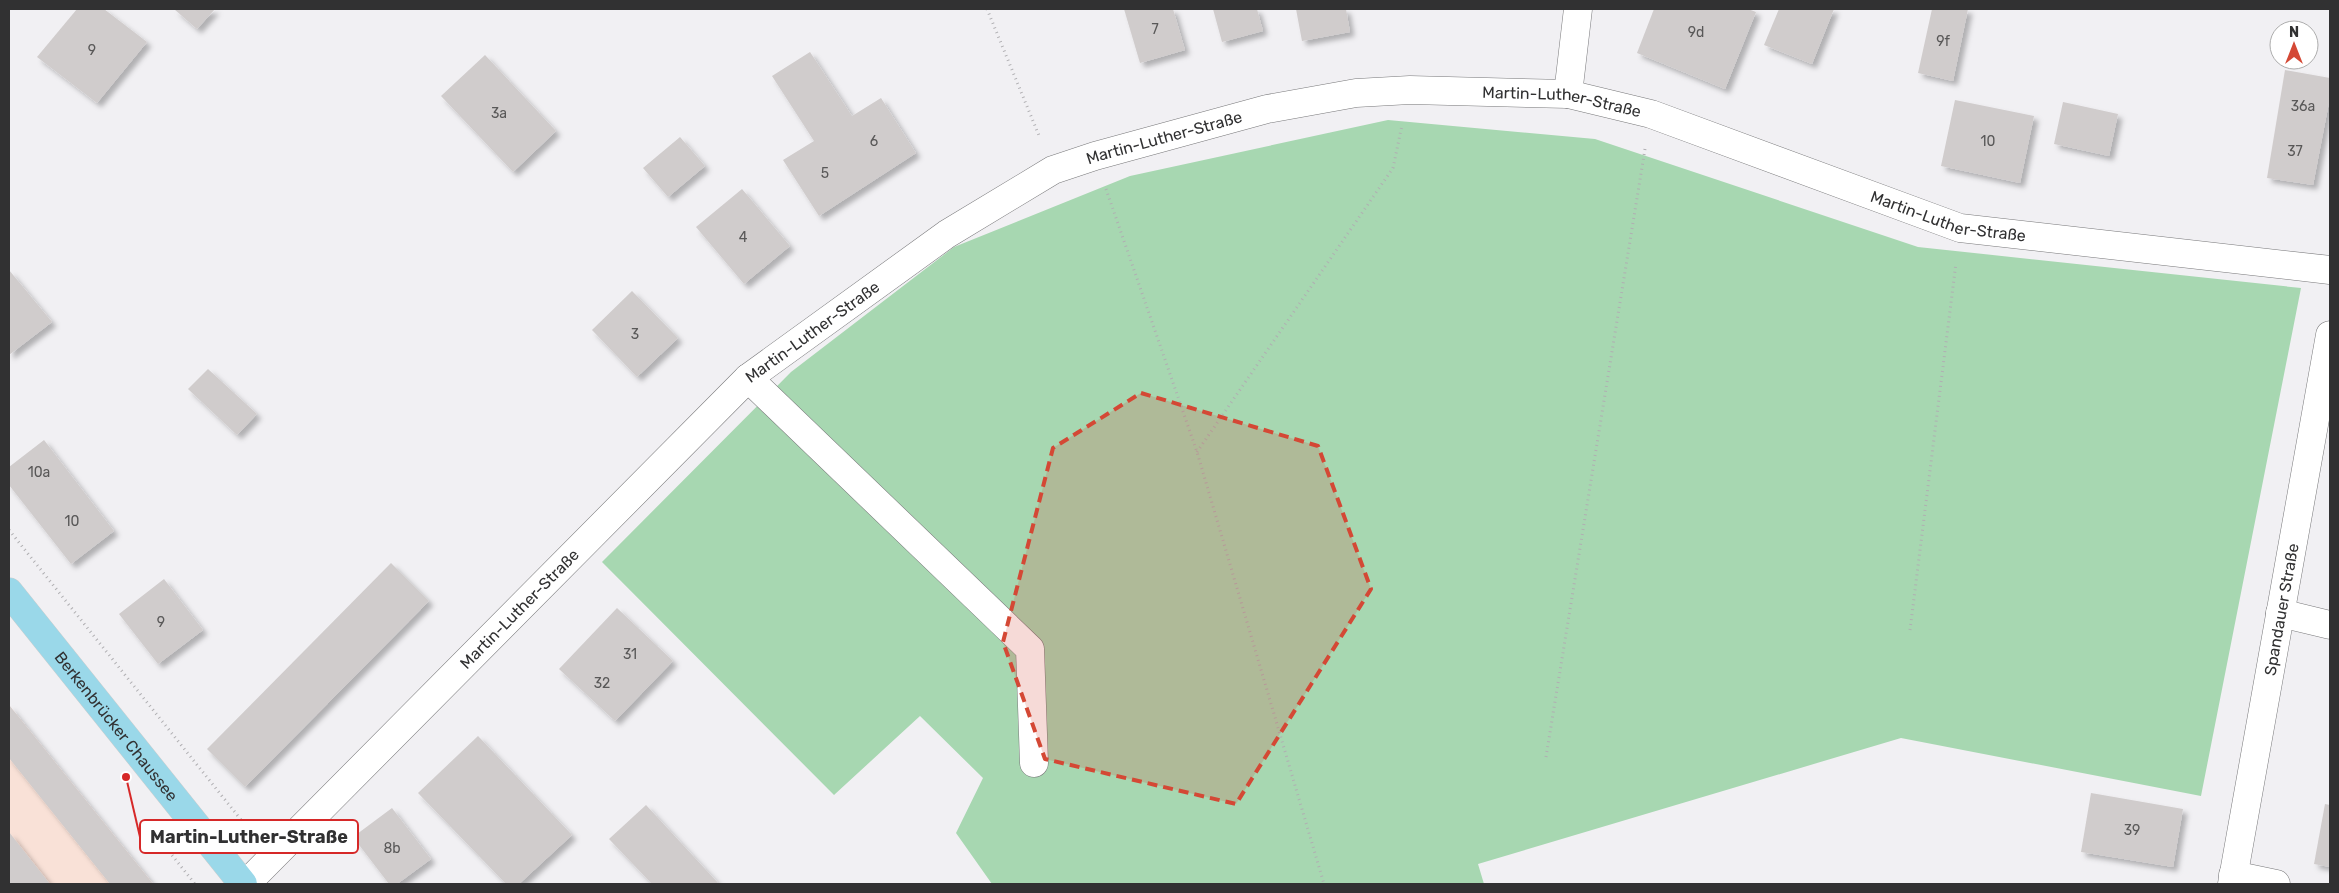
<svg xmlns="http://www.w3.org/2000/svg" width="2339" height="893" viewBox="0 0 2339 893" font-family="Rubik,sans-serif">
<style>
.industrial{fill:#f9e1d7}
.green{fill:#a7d7b1}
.building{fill:#d0cccc;filter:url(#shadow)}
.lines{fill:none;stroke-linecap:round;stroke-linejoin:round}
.minor-casing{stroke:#78787a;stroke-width:29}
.major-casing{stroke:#cecece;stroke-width:29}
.path{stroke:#b0afb2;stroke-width:3;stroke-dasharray:1 4;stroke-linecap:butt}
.minor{stroke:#fff;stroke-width:28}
.major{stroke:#9ad8e9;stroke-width:28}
.marked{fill:#d44835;fill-opacity:0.2;stroke:#d44835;stroke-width:4;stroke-dasharray:10 6;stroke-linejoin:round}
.labels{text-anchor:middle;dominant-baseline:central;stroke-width:4.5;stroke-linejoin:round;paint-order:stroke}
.number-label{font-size:14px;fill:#595858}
.street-label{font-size:16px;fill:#313132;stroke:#fff}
.leader{fill:none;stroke:#d62828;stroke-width:2}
.callout-dot{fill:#d62828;stroke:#fff;stroke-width:2}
.callout{fill:#fff;stroke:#d62828;stroke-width:2}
.callout-label{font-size:18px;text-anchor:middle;font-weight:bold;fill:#313132}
</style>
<defs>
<filter id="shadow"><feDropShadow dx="4.5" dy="4.5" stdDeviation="2.5" flood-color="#0004"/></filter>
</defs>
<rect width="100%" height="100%" fill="#f1f0f3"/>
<path class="industrial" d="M 9,705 L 153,884 L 9,884 Z"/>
<path class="green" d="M 1388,120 L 1595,139 L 1918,247 L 2301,288 L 2201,796 L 1901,738 L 1478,864 L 1484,884 L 992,884 L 956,833 L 983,778 L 920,716 L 834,795 L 602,562 L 791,372 L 954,247 L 1130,176 Z"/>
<g class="building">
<path d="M 77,9 L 104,9 L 147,42 L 97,103 L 37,57 Z"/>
<path d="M 174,9 L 215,9 L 197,29 Z"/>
<path d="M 1124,9 L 1173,9 L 1185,50 L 1140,63 Z"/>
<path d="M 1213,9 L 1257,9 L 1263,31 L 1222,42 Z"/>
<path d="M 1296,9 L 1346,9 L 1350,32 L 1302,41 Z"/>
<path d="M 1654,9 L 1748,9 L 1756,12 L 1725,89 L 1637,53 Z"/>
<path d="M 1779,9 L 1834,9 L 1812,64 L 1764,45 Z"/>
<path d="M 1932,9 L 1968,9 L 1953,81 L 1918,73 Z"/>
<path d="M 810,52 L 852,116 L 881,98 L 916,153 L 819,216 L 783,160 L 814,141 L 772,76 Z"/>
<path d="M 485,55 L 556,131 L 513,172 L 441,96 Z"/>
<path d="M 2285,70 L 2330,78 L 2330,97 L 2313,185 L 2267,178 Z"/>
<path d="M 1955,100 L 2034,116 L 2020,183 L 1941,166 Z"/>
<path d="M 2063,102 L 2118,114 L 2109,156 L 2054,144 Z"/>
<path d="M 680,137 L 705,166 L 668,197 L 643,168 Z"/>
<path d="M 742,189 L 790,246 L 744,284 L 696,227 Z"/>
<path d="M 9,270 L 52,322 L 9,355 Z"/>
<path d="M 632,291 L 678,338 L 637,377 L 592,330 Z"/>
<path d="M 208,369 L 257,414 L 237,435 L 188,389 Z"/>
<path d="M 44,440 L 114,531 L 71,564 L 9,485 L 9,467 Z"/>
<path d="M 391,563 L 429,601 L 245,787 L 207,749 Z"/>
<path d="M 164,579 L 203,630 L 158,664 L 119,614 Z"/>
<path d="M 617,608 L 673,661 L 615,721 L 559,669 Z"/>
<path d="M 9,705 L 153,884 L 110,884 L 9,758 Z"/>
<path d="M 478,736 L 572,835 L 519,884 L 506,884 L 418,793 Z"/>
<path d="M 2091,793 L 2183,809 L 2173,867 L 2081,852 Z"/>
<path d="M 2325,804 L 2330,805 L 2330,867 L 2314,864 Z"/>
<path d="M 646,805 L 719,884 L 652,884 L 609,839 Z"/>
<path d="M 392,808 L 431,859 L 397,884 L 389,884 L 353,837 Z"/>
<path d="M 9,832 L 50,884 L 9,884 Z"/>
</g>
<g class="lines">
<g class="minor-casing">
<g id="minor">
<path d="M 1568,94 L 1578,9"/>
<path d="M 748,378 L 1030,649 L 1034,763"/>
<path d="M 2280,613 L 2330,625"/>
<path d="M 2233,875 L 2276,884"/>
<path id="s1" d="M 246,884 L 748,378 L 947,234 L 1053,170 L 1095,156 L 1267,109 L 1356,93 L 1410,90 L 1568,94 L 1651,114 L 1960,228 L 2330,270"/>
<path id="s2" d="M 2232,884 L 2330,335"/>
</g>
</g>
<g class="major-casing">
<g id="major">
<path id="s3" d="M 9,592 L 243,884"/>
</g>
</g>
<g class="path">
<path d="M 987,9 L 1040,138"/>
<path d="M 1106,189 L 1197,452 L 1324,884"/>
<path d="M 1197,452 L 1393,168 L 1402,125"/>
<path d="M 9,530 L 250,831"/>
<path d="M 1910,630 L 1956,263"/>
<path d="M 1546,757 L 1645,149"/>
<path d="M 144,820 L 195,884"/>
</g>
<use href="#minor" class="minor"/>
<use href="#major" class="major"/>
</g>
<path class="marked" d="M 1141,393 L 1318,446 L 1371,589 L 1236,804 L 1045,759 L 1003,642 L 1053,448 Z"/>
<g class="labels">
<g class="number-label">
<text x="1155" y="29">7</text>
<text x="1696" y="32">9d</text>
<text x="1943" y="41">9f</text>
<text x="92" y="50">9</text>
<text x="2303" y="106">36a</text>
<text x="499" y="113">3a</text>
<text x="874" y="141">6</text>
<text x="1988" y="141">10</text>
<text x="2295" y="151">37</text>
<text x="825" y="173">5</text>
<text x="743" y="237">4</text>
<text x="635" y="334">3</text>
<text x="39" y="472">10a</text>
<text x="72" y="521">10</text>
<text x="161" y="622">9</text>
<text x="630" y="654">31</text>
<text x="602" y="683">32</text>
<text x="2132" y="830">39</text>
<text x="392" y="848">8b</text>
</g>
<g class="street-label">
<text stroke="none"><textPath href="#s1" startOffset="1602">Martin-Luther-Straße</textPath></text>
<text stroke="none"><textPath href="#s1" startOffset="1198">Martin-Luther-Straße</textPath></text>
<text stroke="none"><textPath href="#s1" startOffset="2008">Martin-Luther-Straße</textPath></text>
<text stroke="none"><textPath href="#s1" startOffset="792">Martin-Luther-Straße</textPath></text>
<text stroke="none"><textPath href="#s1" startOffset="388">Martin-Luther-Straße</textPath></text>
<text stroke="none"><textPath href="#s2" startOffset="279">Spandauer Straße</textPath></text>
<text stroke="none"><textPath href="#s3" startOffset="172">Berkenbrücker Chaussee</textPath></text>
</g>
</g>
<path class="leader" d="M126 777L140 837"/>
<circle class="callout-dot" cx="126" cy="777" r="5"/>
<rect class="callout" x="140" y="820" width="218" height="33" rx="5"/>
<g class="callout-label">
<text x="249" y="843">Martin-Luther-Straße</text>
</g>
<rect width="2339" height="893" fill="none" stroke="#313132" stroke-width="20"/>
<g transform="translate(2294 45)"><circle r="24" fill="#ffffff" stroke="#adadad"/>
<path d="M0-4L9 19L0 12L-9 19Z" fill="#d44835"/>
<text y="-8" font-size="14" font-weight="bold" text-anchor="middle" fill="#313132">N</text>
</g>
</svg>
